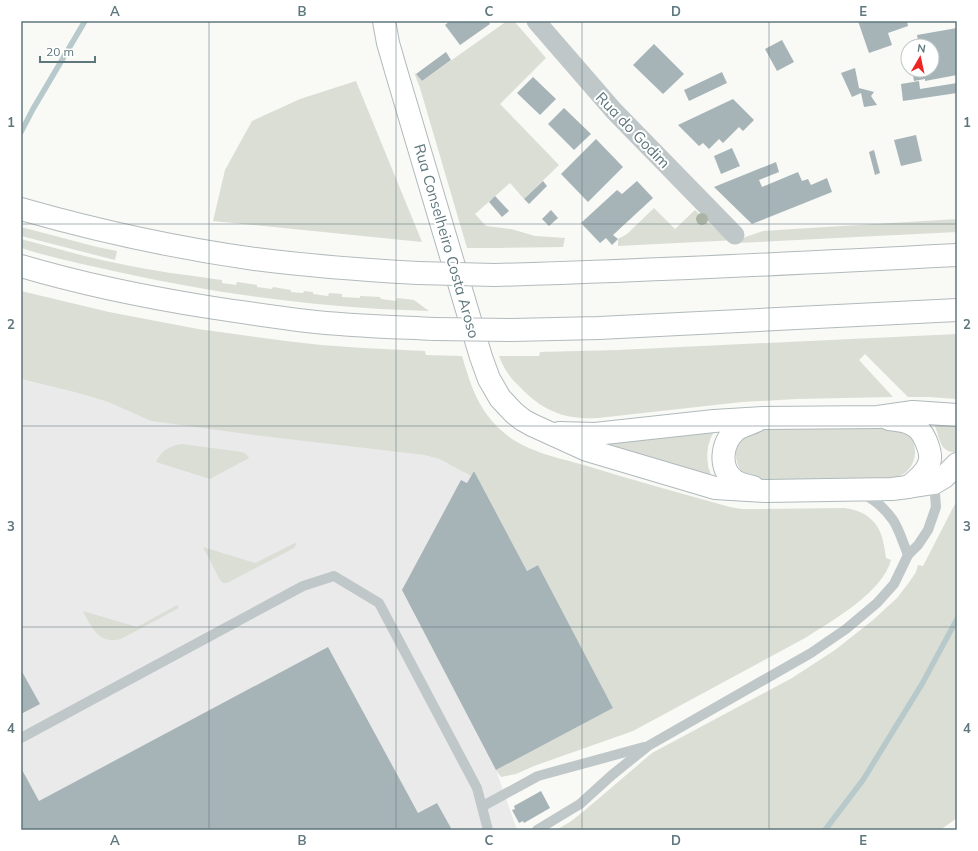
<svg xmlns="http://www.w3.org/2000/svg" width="978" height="851" viewBox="0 0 978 851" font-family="Mulish,sans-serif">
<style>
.built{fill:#eaeaea}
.green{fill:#dbded5}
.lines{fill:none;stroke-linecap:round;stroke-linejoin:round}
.stream{stroke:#b7c9ca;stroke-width:5.5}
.building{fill:#a6b4b7}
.secondary-casing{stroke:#afbabc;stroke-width:24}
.motorway-casing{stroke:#b3babc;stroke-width:24}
.service{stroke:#bfc7c9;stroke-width:10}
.minor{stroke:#bfc7c9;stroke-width:19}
.secondary{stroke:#fff;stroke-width:22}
.motorway{stroke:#fff;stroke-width:22}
.motorway-bridge-casing{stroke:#b3babc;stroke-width:24;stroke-linecap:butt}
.motorway-bridge{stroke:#fff;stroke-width:22}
.tree{fill:#abb3a5}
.grid{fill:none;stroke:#5e777d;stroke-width:1;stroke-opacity:0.55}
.labels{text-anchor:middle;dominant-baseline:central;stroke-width:4;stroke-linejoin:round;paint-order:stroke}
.street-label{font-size:15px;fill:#5e777d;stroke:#fff}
.neatline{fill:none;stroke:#5e777d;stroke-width:1.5}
.grid-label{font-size:13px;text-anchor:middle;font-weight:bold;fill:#5e777d}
</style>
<rect width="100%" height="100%" fill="#f9f9f6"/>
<path class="built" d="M 21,379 L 78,393 L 108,402 L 152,421 L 424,455 L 439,459 L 471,476 L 474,471 L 527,571 L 538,565 L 613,708 L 496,770 L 517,830 L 21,830 Z"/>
<g class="green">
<path d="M 507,21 L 514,21 L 546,58 L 500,104 L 559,165 L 524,199 L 510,183 L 475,214 L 486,226 L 511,229 L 535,236 L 565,238 L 563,247 L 498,248 L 467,248 L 420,88 L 414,72 L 422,81 Z"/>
<path d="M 356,81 L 422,242 L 213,221 L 225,170 L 252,121 L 300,99 Z"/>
<path d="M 654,208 L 675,229 L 695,210 L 721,234 L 737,240 L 763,231 L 793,229 L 957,219 L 957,232 L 737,243 L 737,240 L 618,246 L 618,239 L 627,234 Z"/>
<path d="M 21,227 L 97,247 L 117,251 L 115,260 L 21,236 Z"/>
<path d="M 21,239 C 53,247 84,257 116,263 C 151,271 187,275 222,280 L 222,283 L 236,285 L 237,282 L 257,285 L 257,287 L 272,289 L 273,287 L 291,290 L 291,292 L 303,293 L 304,291 L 313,292 L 313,294 L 328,296 L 329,293 L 342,294 L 342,297 L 360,298 L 360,296 L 380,297 L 381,299 L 396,301 L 397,298 L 414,300 L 429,311 C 412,310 396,310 380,309 C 292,304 204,291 118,272 C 86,265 53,258 21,248 Z"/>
<path d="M 21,291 L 109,312 L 198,329 L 286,341 L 321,345 L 363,348 L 425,351 L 426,355 L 462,356 C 472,390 480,414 508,436 C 529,452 559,458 584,465 C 632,480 681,493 730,507 L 742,509 L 755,509 L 844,508 C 862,510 877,519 882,537 C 884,544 885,551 886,558 L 891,560 C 883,592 832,621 805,638 L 633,731 L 534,766 L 516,774 L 501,777 L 496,770 L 613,708 L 538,565 L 527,571 L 474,471 L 471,476 L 439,459 L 424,455 L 254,435 L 151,421 L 108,402 L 78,393 L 21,379 Z"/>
<path d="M 957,334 L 957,399 L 928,397 L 908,397 L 865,354 L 859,360 L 893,397 L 796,399 L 742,402 L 598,418 C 566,420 542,411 520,387 C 510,378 504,369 499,356 L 539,356 L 540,352 L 618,350 Z"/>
<path d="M 957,422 L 957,452 C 939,454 940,436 934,424 Z"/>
<path d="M 887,426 C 894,428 903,430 908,434 C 918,444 917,462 907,471 C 903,475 898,477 893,478 L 757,481 C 751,479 746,476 741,471 C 734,462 734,444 743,436 C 747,433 756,431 761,429 Z"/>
<path d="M 714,432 C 708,441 706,453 708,464 C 708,469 711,472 711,477 L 598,445 Z"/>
<path d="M 182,444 L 242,452 L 246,454 L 249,458 L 210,479 L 156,462 C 162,450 169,446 182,444 Z"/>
<path d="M 957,500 L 957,818 L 940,830 L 556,830 L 570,822 L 584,811 L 652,753 L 766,692 L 792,678 L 835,650 L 873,620 L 897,598 L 910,581 L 916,572 L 918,565 L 923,566 Z"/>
<path d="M 297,542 L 294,548 L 227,583 L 223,583 L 220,580 L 203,547 L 255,563 Z"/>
<path d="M 177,605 L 179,608 L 121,639 C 99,645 91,627 83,611 L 137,627 Z"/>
</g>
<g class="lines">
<g class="stream">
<path d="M 21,132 L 33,109 L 85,21"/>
<path d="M 825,830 L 863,780 L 922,684 L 957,619"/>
</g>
</g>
<g class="building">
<path d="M 450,21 L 488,21 L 490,24 L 460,45 L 445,25 Z"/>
<path d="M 858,21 L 907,21 L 908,26 L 888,33 L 892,45 L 869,53 Z"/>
<path d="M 957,28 L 957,75 L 925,81 L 925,79 L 914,81 L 912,70 L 932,70 L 932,46 L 919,46 L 917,35 Z"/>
<path d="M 782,40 L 794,62 L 777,71 L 765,49 Z"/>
<path d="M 654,44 L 684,74 L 663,94 L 633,65 Z"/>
<path d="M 446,52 L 451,60 L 422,81 L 416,74 Z"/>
<path d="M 855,68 L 859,88 L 874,92 L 871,96 L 877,105 L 864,107 L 861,93 L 852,97 L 841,73 Z"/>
<path d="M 722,72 L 727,83 L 689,101 L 684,90 Z"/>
<path d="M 533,77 L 556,99 L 540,115 L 517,93 Z"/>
<path d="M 919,81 L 920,89 L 957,83 L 957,93 L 903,101 L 901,84 Z"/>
<path d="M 733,99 L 754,120 L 743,131 L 739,127 L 723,143 L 719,139 L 709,149 L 703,143 L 699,146 L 678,125 Z"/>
<path d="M 564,108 L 591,134 L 574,150 L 548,124 Z"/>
<path d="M 916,135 L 922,161 L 901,166 L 894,140 Z"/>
<path d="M 596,139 L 623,167 L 588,202 L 561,174 Z"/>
<path d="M 732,148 L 740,166 L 721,174 L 714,156 Z"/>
<path d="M 874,150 L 880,173 L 875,175 L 869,152 Z"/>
<path d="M 776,162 L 779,172 L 759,180 L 762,187 L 798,172 L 802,181 L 808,179 L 811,185 L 827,178 L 832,192 L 752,224 L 714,187 Z"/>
<path d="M 543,181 L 547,186 L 529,204 L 524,199 Z"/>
<path d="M 637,181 L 653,198 L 613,235 L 618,239 L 612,245 L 606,238 L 600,243 L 581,223 L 617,190 L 622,194 Z"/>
<path d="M 495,196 L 509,211 L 502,217 L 489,202 Z"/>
<path d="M 551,210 L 558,218 L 549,226 L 542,219 Z"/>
<path d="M 474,471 L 527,571 L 538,565 L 613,708 L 496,770 L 402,590 L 461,480 L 467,483 Z"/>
<path d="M 328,647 L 418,813 L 437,803 L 452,830 L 21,830 L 21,768 L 39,801 Z"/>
<path d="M 21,670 L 40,704 L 21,714 Z"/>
<path d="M 541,791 L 550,808 L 524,823 L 523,821 L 519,823 L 512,810 L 515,809 L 514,806 Z"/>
</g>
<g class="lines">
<g class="secondary-casing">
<g id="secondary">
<path d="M 384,21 L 388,43 L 397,74 L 481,357 L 489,379 L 500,398 L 514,413 L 523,420 L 532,425 L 587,450 L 715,488 L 765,491 L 892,489 L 908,487 L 934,483 L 944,477 L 957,464"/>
<path d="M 889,419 C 896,420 906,420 913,425 C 919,428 923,434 926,441 C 928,446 931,453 930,459 C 929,470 916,481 908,487"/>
<path d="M 559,433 L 595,434 L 714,421 L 763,418 L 878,417 L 913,412 L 957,415"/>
<path d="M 753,487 C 748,486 740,484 735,481 C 718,469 721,443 736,430 C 741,426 750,424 756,421"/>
</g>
</g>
<g class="motorway-casing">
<g id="motorway">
<path d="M 21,209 C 98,231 176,248 255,259 C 309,266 363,270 418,273"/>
<path d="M 21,266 C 82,284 145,297 208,307 C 241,312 274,317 307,321 C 349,326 392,327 434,329"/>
<path d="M 495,275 C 649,271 803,263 957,255"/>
<path d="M 511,330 L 599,328 L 957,310"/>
</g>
</g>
<g class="service">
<path d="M 862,494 C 875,499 885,509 893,520 C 899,529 904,545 908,555"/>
<path d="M 21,738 L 303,586 L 334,576 L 379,603 L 477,788 L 488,830"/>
<path d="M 483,806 L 538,776 L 644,747"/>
<path d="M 537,830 L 580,804 L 612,775 L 648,746 L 811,653 L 846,629 L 877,603 L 894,584 L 908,555 L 918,545 L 928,530 L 936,507 L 934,481"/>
</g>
<path class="minor" d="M 536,21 L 614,111 L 735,235"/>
<use href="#secondary" class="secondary"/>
<use href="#motorway" class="motorway"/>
<g class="motorway-bridge-casing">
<g id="motorway-bridge">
<path d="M 418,273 L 495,275"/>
<path d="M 434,329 L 511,330"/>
</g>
</g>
<use href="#motorway-bridge" class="motorway-bridge"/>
</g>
<circle class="tree" cx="702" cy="219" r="6"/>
<path class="grid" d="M 209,21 L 209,830M 396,21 L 396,830M 582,21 L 582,830M 769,21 L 769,830M 21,224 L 957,224M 21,426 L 957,426M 21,627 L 957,627"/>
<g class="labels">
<g class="street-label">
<text transform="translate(633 130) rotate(46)">Rua do Godim</text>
<text transform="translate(447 241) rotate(74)">Rua Conselheiro Costa Aroso</text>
</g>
</g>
<rect width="978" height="851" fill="none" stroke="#ffffff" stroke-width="44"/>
<g transform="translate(920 58) rotate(9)"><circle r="19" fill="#ffffff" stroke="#bfc9cb"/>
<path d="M0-3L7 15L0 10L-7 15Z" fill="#ed2324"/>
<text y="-6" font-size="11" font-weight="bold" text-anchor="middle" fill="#5e777d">N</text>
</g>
<path d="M40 56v6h55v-6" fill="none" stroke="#5e777d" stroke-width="2"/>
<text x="46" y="56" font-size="12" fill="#5e777d" stroke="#ffffff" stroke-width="3" paint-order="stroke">20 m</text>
<rect x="22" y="22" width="934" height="807" class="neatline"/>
<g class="grid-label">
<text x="115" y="16">A</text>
<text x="302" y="16">B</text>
<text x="489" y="16">C</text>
<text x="676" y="16">D</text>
<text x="863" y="16">E</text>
<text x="11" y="127">1</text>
<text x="967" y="127">1</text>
<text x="11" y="329">2</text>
<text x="967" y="329">2</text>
<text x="11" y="531">3</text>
<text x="967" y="531">3</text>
<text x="11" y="733">4</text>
<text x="967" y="733">4</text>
<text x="115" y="845">A</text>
<text x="302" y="845">B</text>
<text x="489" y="845">C</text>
<text x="676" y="845">D</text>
<text x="863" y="845">E</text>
</g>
</svg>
